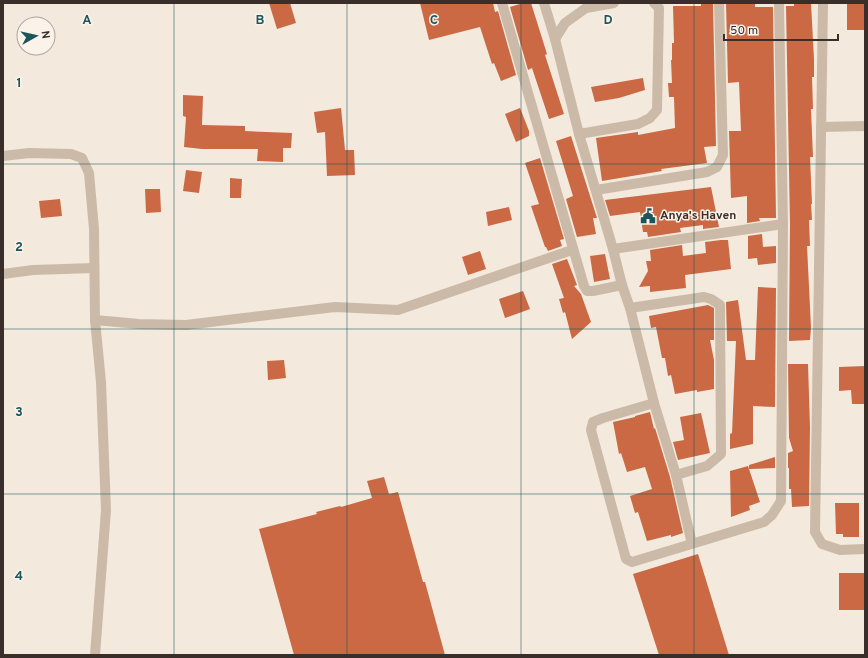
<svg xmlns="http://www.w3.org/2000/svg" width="868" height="658" viewBox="0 0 868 658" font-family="Overpass,sans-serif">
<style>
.building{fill:#ca6944}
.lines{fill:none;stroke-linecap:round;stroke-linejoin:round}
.street{stroke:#ccbaa8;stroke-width:10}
.grid{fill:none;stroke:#1c565c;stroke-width:1;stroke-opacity:0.55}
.labels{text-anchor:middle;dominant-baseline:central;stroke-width:3;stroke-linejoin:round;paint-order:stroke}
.poi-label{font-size:12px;font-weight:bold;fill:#392e29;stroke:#fbf3ea;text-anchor:start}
.grid-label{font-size:13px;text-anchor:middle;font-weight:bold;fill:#1c565c;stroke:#fbf3ea;stroke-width:3;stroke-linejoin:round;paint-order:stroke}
</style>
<rect width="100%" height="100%" fill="#f3eadd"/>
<g class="building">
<path d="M 269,3 L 290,3 L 296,23 L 277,29 Z"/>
<path d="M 420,3 L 493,3 L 495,12 L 498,11 L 516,75 L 501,81 L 494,63 L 492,64 L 480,27 L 429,40 Z"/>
<path d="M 523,3 L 531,3 L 547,54 L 545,55 L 564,114 L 549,119 L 532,68 L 528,70 L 510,7 Z"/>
<path d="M 701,3 L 713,3 L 716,146 L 704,147 L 707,163 L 661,169 L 662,171 L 602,181 L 596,138 L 638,132 L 638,135 L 675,128 L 674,97 L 669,97 L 668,83 L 672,83 L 671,60 L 672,60 L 672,43 L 674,43 L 673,6 L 701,6 Z"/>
<path d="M 726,3 L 755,3 L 755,7 L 773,7 L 776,218 L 759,218 L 760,221 L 747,223 L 747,196 L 731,198 L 729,131 L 741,131 L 739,82 L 728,83 Z"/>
<path d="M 794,3 L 811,3 L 814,59 L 814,77 L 812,77 L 813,109 L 811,109 L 813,157 L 810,157 L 812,204 L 811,204 L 812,220 L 809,220 L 810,246 L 807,246 L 811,327 L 810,340 L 789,341 L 790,224 L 786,6 L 794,6 Z"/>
<rect x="847" y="3" width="18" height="27"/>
<path d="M 643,78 L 645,90 L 619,98 L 595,102 L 591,87 Z"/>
<path d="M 183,95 L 203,96 L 202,125 L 245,126 L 245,131 L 292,133 L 291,148 L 283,148 L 283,162 L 257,161 L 258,149 L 202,149 L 184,147 L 186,117 L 183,116 Z"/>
<path d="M 341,108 L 345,150 L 354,150 L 355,175 L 327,176 L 325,132 L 317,133 L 314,112 Z"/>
<path d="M 520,108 L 529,131 L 529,136 L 516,142 L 505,114 Z"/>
<path d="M 571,136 L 597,218 L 593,218 L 596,234 L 577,237 L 566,199 L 573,196 L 556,141 Z"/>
<path d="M 540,158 L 564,239 L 560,240 L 562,246 L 548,251 L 546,247 L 545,247 L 531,206 L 539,204 L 525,163 Z"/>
<path d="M 186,170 L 202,172 L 199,193 L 183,191 Z"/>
<path d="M 230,178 L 242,179 L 241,198 L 230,198 Z"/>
<path d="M 711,187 L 719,227 L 703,229 L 703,225 L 680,228 L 681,232 L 648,237 L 647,232 L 643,232 L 640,212 L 610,216 L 605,200 Z"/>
<path d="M 145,189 L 160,189 L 161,212 L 146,213 Z"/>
<path d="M 60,199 L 62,216 L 41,218 L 39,201 Z"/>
<path d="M 509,207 L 512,220 L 488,226 L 486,212 Z"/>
<path d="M 762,234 L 763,247 L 776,246 L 776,263 L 758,265 L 757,258 L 748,259 L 748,236 Z"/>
<path d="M 721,240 L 728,240 L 731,269 L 685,275 L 686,288 L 650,292 L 650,286 L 639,287 L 648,271 L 646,261 L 651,261 L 650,250 L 682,245 L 683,256 L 706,253 L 705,242 Z"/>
<path d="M 480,251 L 486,269 L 468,275 L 462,257 Z"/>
<path d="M 605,254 L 610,279 L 594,282 L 590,256 Z"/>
<path d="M 567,259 L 577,285 L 574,286 L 581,294 L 591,322 L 572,339 L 565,312 L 563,313 L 559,299 L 564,298 L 552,264 Z"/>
<path d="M 758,287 L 776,288 L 775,407 L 753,406 L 753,444 L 730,449 L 730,434 L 732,433 L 736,341 L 727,341 L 726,302 L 738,300 L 746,360 L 755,360 Z"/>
<path d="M 523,291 L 530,309 L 505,318 L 499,299 Z"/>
<path d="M 708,305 L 714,308 L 714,340 L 710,340 L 714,360 L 714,389 L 697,392 L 697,390 L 675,394 L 671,375 L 668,376 L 665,358 L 662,358 L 656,327 L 651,328 L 649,316 Z"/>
<path d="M 284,360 L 286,378 L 268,380 L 267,361 Z"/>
<path d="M 788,364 L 808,364 L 810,427 L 809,506 L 792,507 L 791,489 L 789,489 L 789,468 L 788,468 L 788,453 L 793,451 L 789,438 Z"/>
<path d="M 865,366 L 865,404 L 852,404 L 851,390 L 839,391 L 839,367 Z"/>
<path d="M 650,412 L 654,429 L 655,428 L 670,477 L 683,533 L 671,537 L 671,535 L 647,541 L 638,512 L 635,513 L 630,496 L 652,489 L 645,467 L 627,472 L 621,453 L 619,454 L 613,422 L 635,417 L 635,416 Z"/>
<path d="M 701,413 L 710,453 L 678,460 L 673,442 L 684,440 L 680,417 Z"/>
<path d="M 775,457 L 775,468 L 749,469 L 749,465 Z"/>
<path d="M 748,466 L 760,502 L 749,506 L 750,510 L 731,517 L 730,471 Z"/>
<path d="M 384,477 L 389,494 L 398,492 L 423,582 L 425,582 L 445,655 L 294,655 L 259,529 L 317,514 L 316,512 L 340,506 L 341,507 L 372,498 L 367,481 Z"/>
<path d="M 835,503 L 859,503 L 859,537 L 843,537 L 843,534 L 836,534 Z"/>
<path d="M 698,554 L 729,655 L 659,655 L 633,574 Z"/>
<rect x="839" y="573" width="26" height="37"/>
</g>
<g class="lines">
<g class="street">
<path d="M 502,3 L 584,286 L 587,291 L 593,291 L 622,285"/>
<path d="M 544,3 L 555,39 L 579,134 L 613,249 L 622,285 L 630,308 L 654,403 L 603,418 L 593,422 L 591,430 L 626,559 L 632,562 L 764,522 L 772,515 L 781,501 L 783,224 L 779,3"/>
<path d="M 823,3 L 815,532 L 822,544 L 840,550 L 865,549"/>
<path d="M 555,39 L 565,23 L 586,8 L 614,3"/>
<path d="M 821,127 L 865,126"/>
<path d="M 579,134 L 638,124 L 650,118 L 657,110 L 659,8 L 654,3"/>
<path d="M 3,156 L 29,153 L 71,154 L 82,158 L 89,173 L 94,229 L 95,320 L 139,324 L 186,325 L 335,307 L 398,310 L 572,250"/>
<path d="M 596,190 L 707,172 L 717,167 L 723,155 L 719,3"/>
<path d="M 613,249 L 783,224"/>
<path d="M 3,274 L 33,270 L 94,268"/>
<path d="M 630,308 L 704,297 L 711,299 L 720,305 L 721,454 L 707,466 L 676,475"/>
<path d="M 95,320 L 101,382 L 106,510 L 95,655"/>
<path d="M 654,403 L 676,475 L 692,544"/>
</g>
</g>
<path class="grid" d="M 174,3 L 174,655M 347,3 L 347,655M 521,3 L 521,655M 694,3 L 694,655M 3,164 L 865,164M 3,329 L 865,329M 3,494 L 865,494"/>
<defs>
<g id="civic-bare" transform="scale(1.2)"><path d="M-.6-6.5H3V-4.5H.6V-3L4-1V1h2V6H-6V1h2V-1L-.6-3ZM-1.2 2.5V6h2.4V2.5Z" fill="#1c565c" stroke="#fbf3ea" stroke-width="2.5" paint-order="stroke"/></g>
</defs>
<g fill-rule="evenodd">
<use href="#civic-bare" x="648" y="216"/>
</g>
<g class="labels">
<g class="poi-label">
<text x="660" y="216">Anya's Haven</text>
</g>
</g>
<g class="grid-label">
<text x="87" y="24">A</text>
<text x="260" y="24">B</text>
<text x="434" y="24">C</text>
<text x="608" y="24">D</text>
<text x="19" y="87">1</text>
<text x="19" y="251">2</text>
<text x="19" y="416">3</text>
<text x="19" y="580">4</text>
</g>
<rect width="868" height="658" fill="none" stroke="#392e29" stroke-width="8"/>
<g transform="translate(36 36) rotate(82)"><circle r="19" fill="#fbf3ea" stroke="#ada49d"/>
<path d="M0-3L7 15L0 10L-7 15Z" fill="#1c565c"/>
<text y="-6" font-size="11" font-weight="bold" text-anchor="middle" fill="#392e29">N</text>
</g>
<path d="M724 34v6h114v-6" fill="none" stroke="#392e29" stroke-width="2"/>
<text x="730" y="34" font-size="12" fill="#392e29" stroke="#fbf3ea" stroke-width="3" paint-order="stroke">50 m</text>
</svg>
